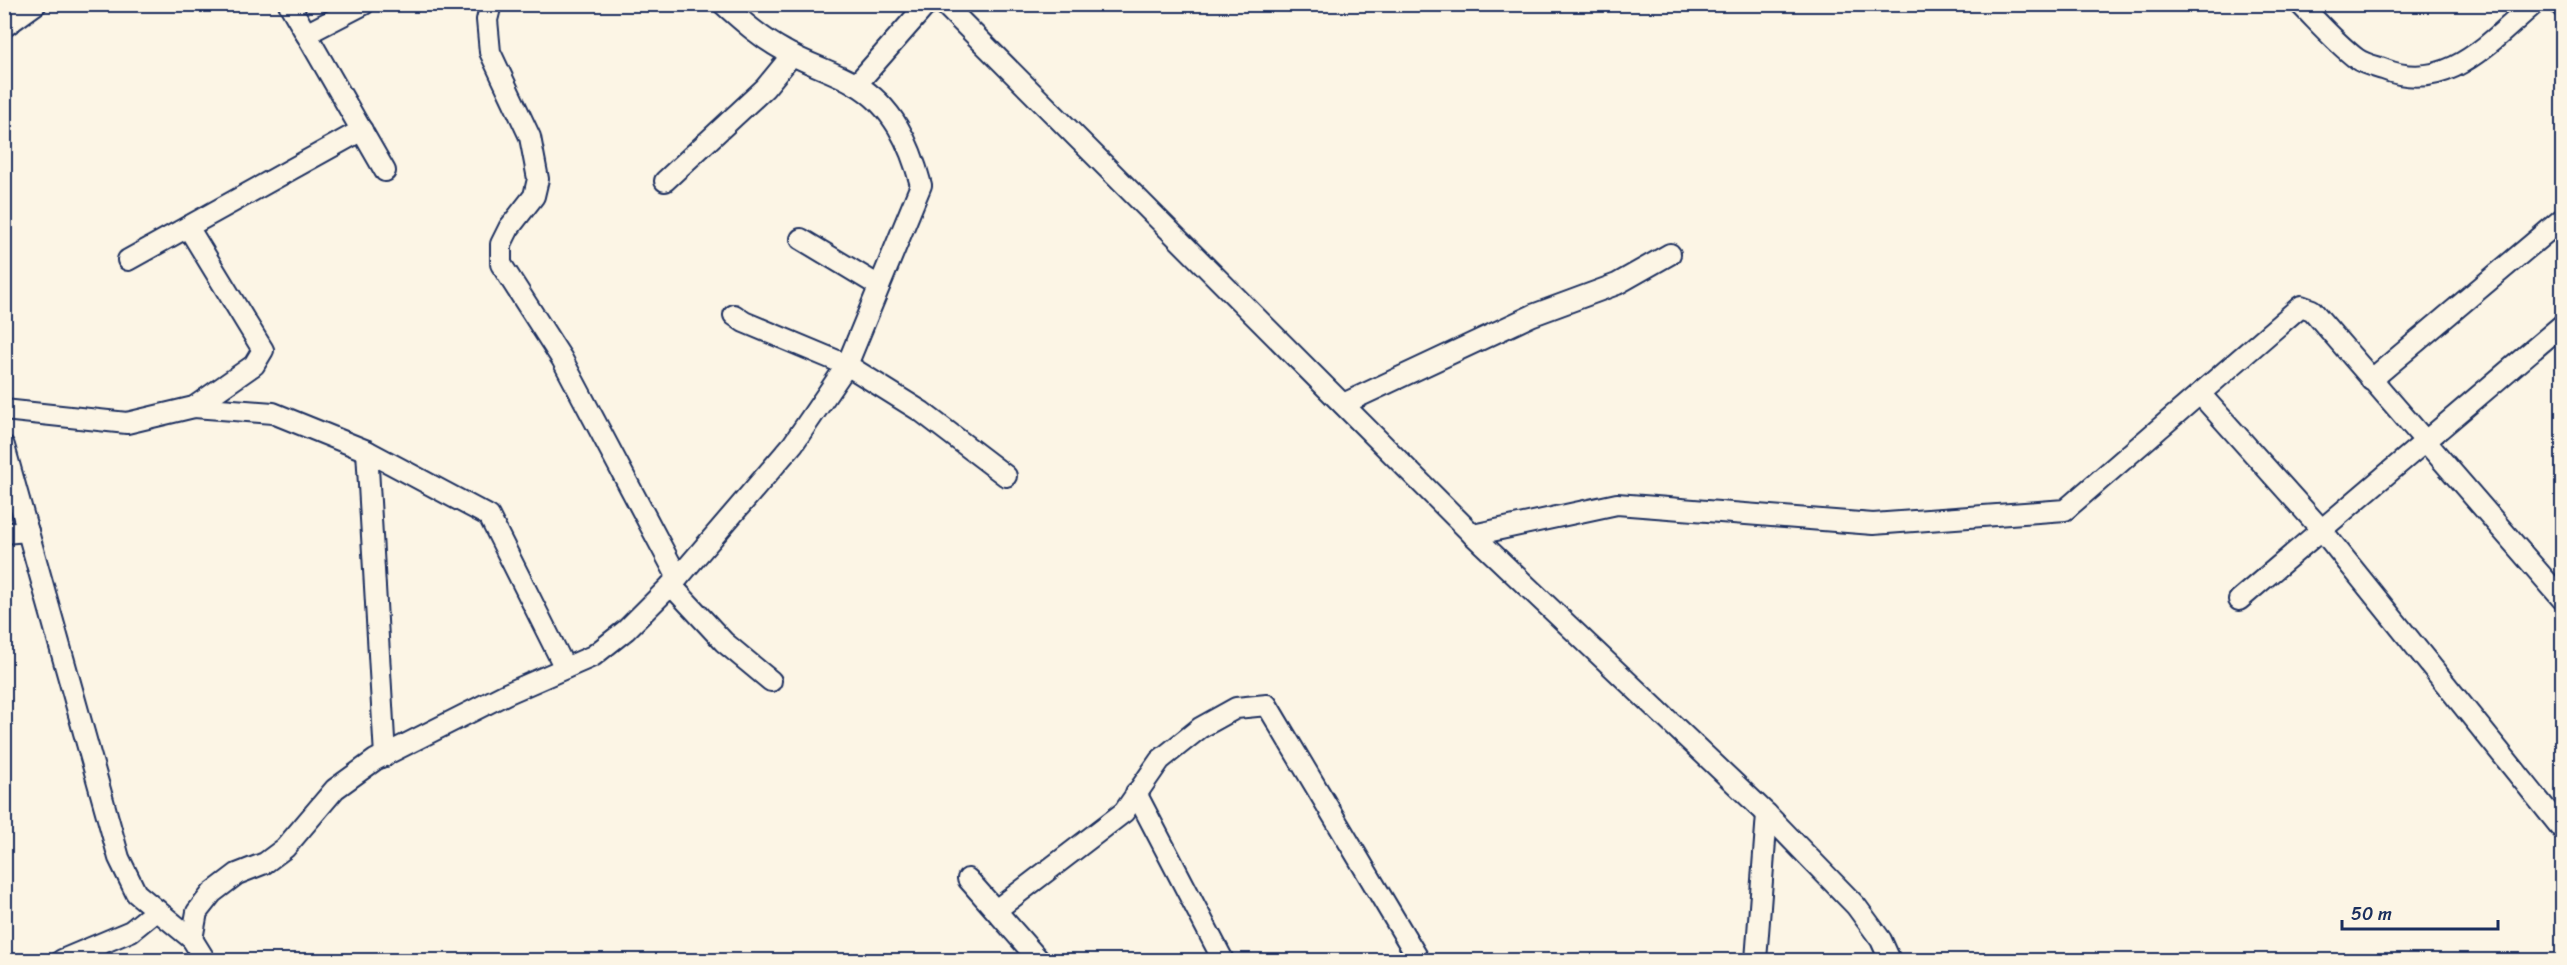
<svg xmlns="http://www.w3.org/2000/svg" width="2567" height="965" viewBox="0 0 2567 965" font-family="Sriracha,sans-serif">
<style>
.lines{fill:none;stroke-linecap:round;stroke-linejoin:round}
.street-casing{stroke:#1b2f5e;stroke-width:24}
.street{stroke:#fcf5e5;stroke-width:20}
</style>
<rect width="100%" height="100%" fill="#fcf5e5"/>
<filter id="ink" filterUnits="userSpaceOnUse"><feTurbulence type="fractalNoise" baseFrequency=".0167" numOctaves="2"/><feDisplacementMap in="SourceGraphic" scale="12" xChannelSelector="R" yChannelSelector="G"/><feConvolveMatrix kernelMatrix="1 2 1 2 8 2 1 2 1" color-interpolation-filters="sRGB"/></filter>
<g filter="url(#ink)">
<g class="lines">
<g class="street-casing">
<g id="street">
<path d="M 289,4 L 385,171"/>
<path d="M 491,4 L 487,20 L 490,52 L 530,137 L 538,179 L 534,196 L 509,228 L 501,244 L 501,264 L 562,359 L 678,578"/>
<path d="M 944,4 L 1473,535 L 1767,814 L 1856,906 L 1881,940 L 1890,960"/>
<path d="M 2300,4 C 2318,22 2336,43 2357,59 C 2364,64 2374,66 2383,69 C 2447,95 2489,42 2534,4"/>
<path d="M 2561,4 L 2562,7"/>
<path d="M 4,27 L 36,4"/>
<path d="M 306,34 L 364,4"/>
<path d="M 856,85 L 927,4"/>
<path d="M 665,181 L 765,88 L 792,55"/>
<path d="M 801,239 L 879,286"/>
<path d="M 128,260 L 362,130"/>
<path d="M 734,315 L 744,322 L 847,365 L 922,412 L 1006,476"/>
<path d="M 2371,380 L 2562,219"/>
<path d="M 2201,395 L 2321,529 L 2562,829"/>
<path d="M 1343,404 L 1533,315 L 1617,284 L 1670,254"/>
<path d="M 194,407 L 273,413 L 367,451 L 489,516 L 565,668"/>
<path d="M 4,410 L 127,423 L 194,407 L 254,365 L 263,350 L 188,227"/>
<path d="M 4,446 L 119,858 L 136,893 L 192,939 L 205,960"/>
<path d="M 367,451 L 385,756"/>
<path d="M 4,533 L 28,531"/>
<path d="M 1473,535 L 1617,504 L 1873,524 L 2065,510 L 2301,306 L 2312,310 L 2562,599"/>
<path d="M 671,585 L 724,642 L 771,681"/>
<path d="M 2239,600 L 2562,325"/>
<path d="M 1136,793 L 1223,960"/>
<path d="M 968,879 L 1039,960"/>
<path d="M 996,910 L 1124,812 L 1160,760 L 1200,728 L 1236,708 L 1267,705 L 1419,960"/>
<path d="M 192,939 L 197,912 L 212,893 L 237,874 L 265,863 L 285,848 L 335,789 L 375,760 L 506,694 L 593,656 L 626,630 L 678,578 L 793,444 L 847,365 L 921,185 C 910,144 893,106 855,84 C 833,71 807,64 785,51 C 762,39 742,21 723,4"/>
<path d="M 62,960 L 131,931 L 157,910"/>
<path d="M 1756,960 L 1767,814"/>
</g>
</g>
<use href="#street" class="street"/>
</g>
</g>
<rect width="2567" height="965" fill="none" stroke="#fcf5e5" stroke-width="24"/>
<rect x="12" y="12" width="2543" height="941" fill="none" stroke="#1b2f5e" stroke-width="2" filter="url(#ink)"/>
<path d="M2342 920v9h156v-9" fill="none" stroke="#1b2f5e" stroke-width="3"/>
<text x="2351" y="920" font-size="18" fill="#1b2f5e" stroke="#fcf5e5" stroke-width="4.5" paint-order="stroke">50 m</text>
</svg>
